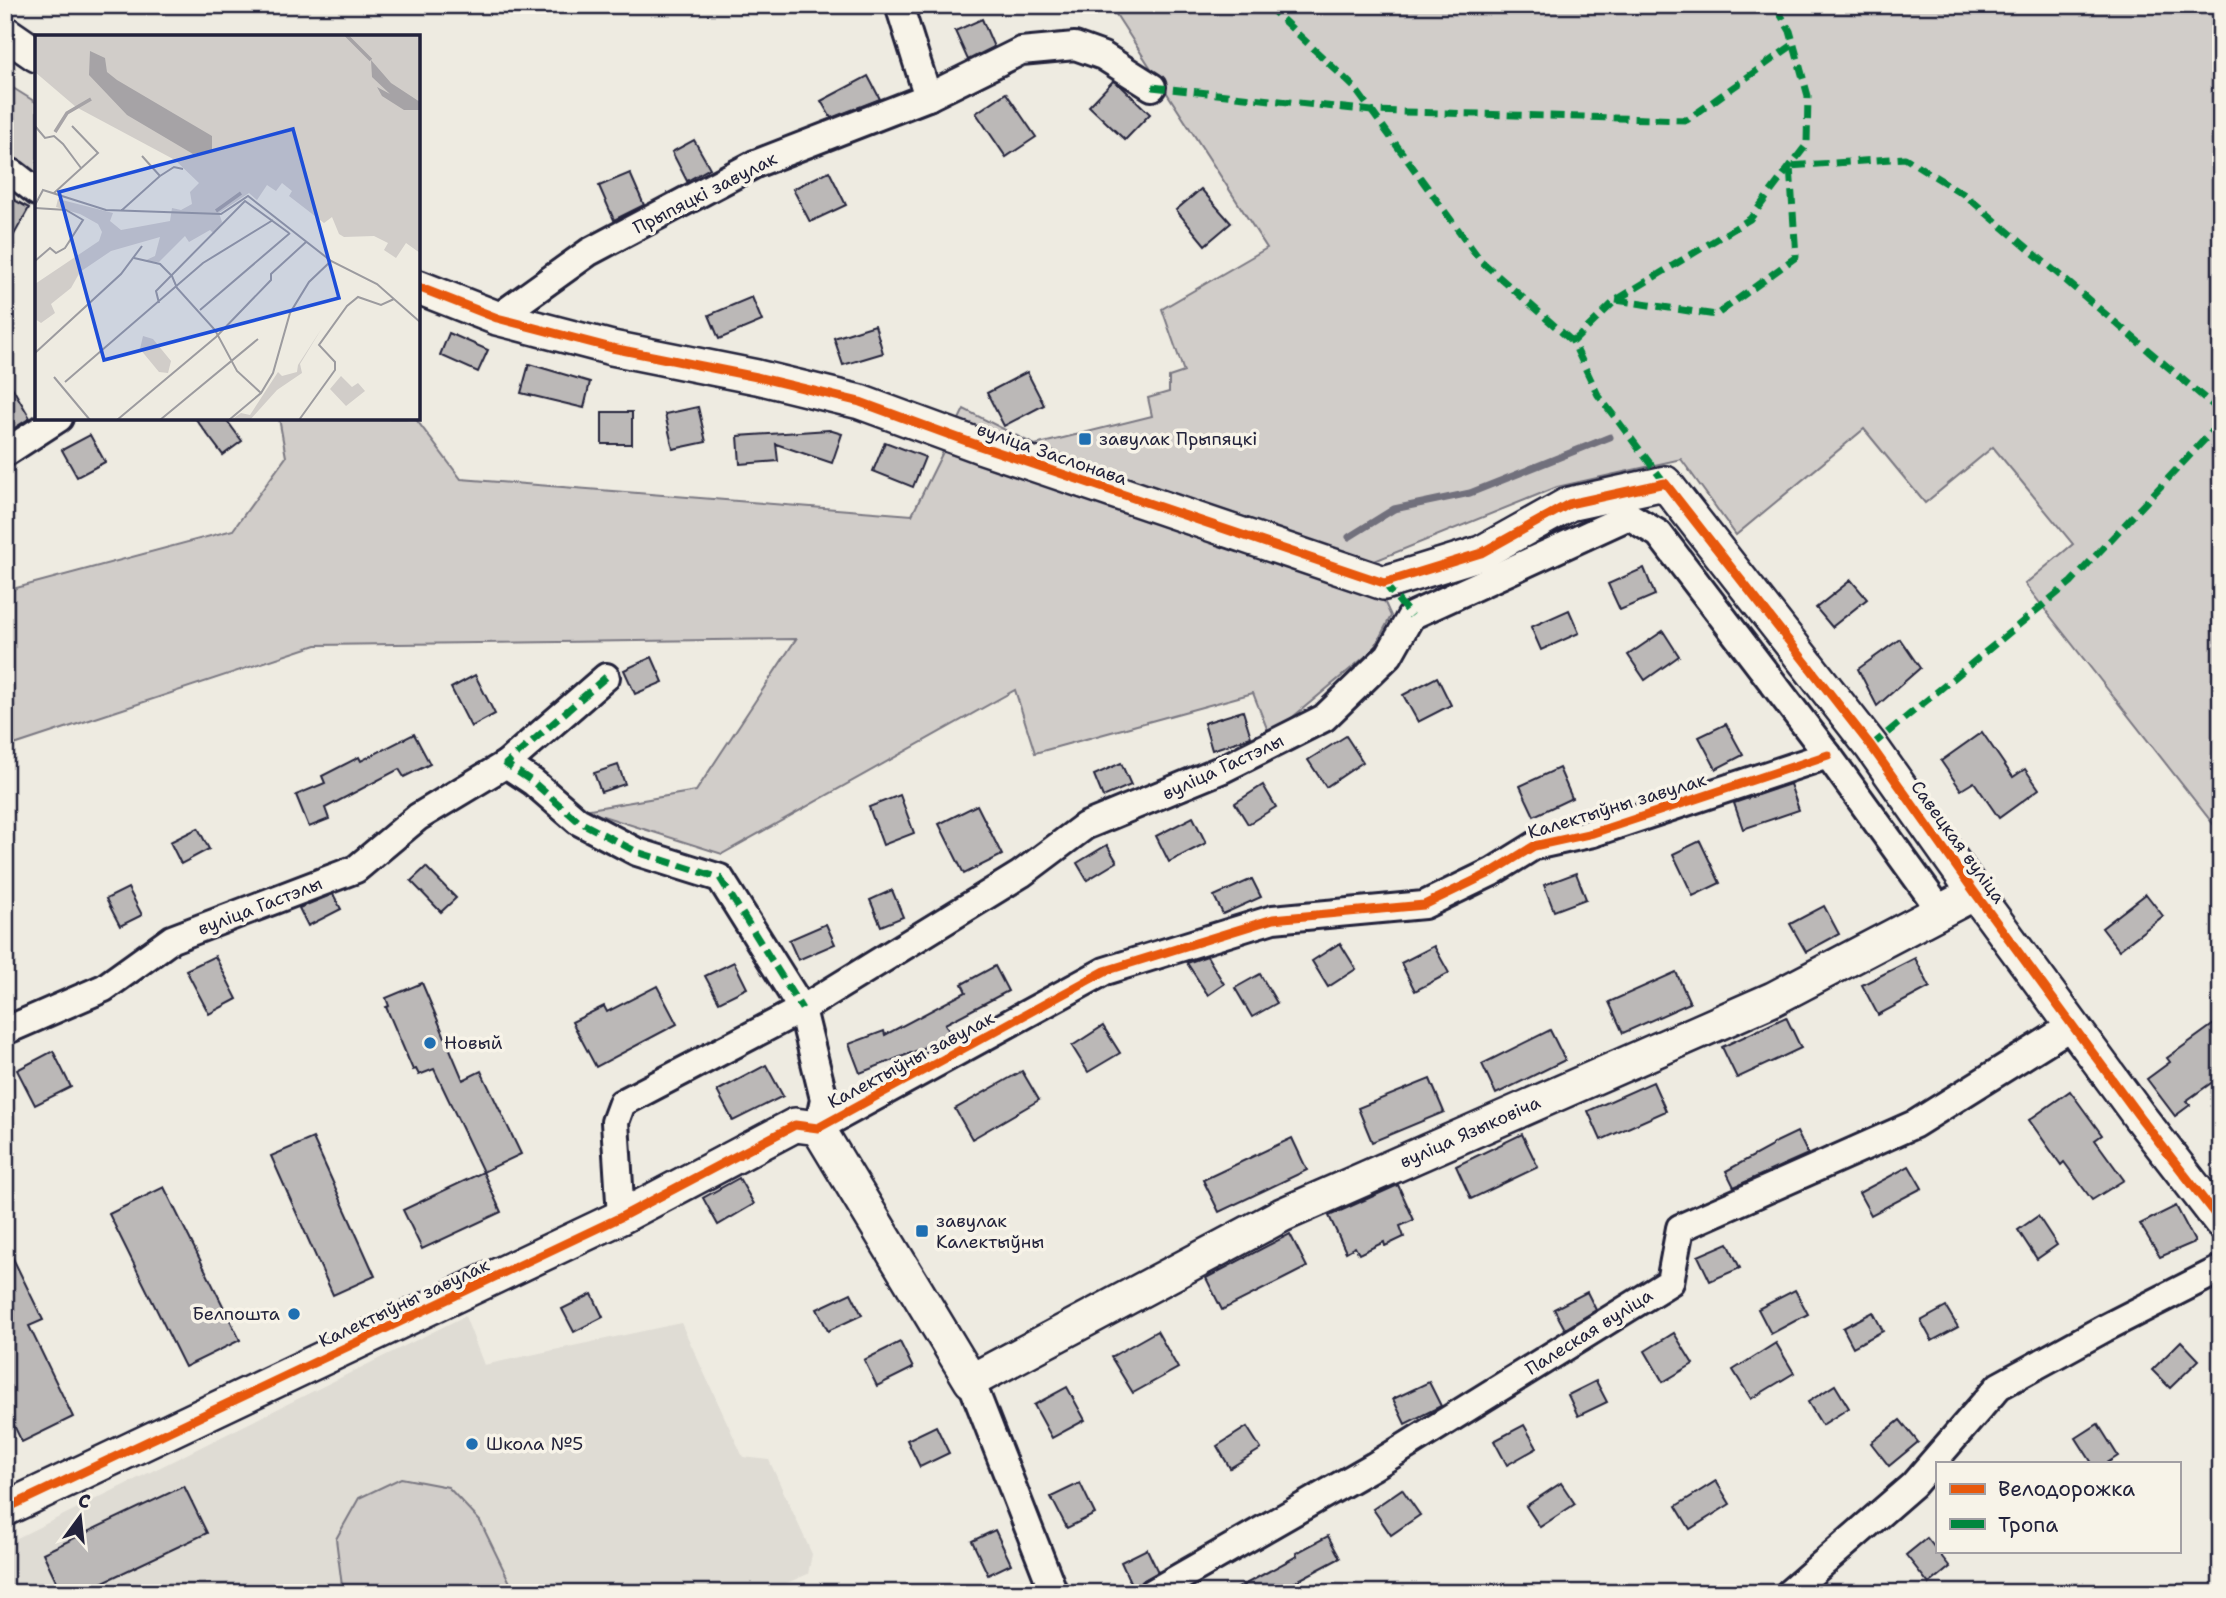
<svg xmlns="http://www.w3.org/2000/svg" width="2226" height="1598" viewBox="0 0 2226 1598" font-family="'Shantell Sans',sans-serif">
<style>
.built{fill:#dfdcd4}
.green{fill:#d1cdc9;stroke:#7a7882;stroke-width:2}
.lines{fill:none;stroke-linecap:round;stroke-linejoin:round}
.stream{stroke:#716f7b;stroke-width:7}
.building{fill:#bbb8b7;stroke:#22223b;stroke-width:2}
.minor-casing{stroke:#22223b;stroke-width:32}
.tertiary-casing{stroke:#22223b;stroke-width:38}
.minor{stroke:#f7f3e8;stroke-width:26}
.tertiary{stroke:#f7f3e8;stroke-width:33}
.quiet{stroke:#00873e;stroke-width:7;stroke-dasharray:14 7;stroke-linecap:butt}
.cycleway-casing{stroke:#f7f3e8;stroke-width:13}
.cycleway{stroke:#e8590c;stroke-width:9}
.poi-dot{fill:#1f6fb2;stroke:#f7f3e8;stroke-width:2.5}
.labels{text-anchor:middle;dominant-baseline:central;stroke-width:7;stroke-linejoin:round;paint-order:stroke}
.street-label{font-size:18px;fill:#22223b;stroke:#f7f3e8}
.poi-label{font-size:18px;fill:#22223b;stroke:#f7f3e8;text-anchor:start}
.inset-river{fill:none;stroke:#a6a3a6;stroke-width:3.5}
.inset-road{fill:none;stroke:#9c9b9f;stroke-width:2}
.view{fill:#1d4ed8;fill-opacity:0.15;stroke:#1d4ed8;stroke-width:3.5}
.inset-edge{fill:none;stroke:#22223b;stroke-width:3.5}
</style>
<rect width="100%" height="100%" fill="#eeebe1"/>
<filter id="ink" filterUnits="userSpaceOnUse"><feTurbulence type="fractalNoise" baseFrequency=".0143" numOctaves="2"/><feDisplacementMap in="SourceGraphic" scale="14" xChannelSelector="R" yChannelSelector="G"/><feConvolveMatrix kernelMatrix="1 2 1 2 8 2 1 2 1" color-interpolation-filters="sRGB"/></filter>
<g filter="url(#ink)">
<path class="built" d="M 465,1316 L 484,1365 L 681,1323 L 743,1457 L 769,1460 L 812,1554 L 808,1574 L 763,1593 L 5,1593 L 5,1544 Z"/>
<g class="green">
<path d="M 1110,5 L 2221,5 L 2221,834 L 2025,584 L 2073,544 L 1993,447 L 1925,503 L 1864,429 L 1736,535 L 1681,459 L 1557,487 L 1367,564 L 1391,616 L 1373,650 L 1270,736 L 1253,693 L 1035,753 L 1015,690 L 722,854 L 584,810 L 696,791 L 796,639 L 316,645 L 5,748 L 5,591 L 233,530 L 286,457 L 279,418 L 415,418 L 461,479 L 912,515 L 964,409 L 1035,445 L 1152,416 L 1148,398 L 1169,392 L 1169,377 L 1184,372 L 1162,309 L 1267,248 Z"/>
<path d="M 5,83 L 37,103 L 37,173 L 5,155 Z"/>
<path d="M 401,1478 L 448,1487 L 480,1521 L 515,1593 L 345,1593 L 342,1586 L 336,1539 L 359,1498 Z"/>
</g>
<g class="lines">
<path class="stream" d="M 1349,537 L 1394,509 L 1470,493 L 1610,437"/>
</g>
<g class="building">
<path d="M 982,19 L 994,47 L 968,60 L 955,31 Z"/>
<path d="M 868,76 L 880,99 L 831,118 L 821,101 Z"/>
<path d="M 1113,81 L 1122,87 L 1150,114 L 1125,140 L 1089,106 Z"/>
<path d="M 1006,93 L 1036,137 L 1006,157 L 976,113 Z"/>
<path d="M 694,140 L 710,168 L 687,181 L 672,152 Z"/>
<path d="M 829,171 L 846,205 L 810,222 L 793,189 Z"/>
<path d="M 630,173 L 644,205 L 614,220 L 599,186 Z"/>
<path d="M 1201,189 L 1231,223 L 1205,245 L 1176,210 Z"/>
<path d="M 5,195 L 29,208 L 5,251 Z"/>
<path d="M 752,297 L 762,321 L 719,339 L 709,315 Z"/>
<path d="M 875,325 L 883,353 L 843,365 L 834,338 Z"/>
<path d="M 449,333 L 488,350 L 478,372 L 440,355 Z"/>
<path d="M 529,364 L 590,382 L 584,408 L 521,393 Z"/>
<path d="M 1027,372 L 1044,405 L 1004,426 L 987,393 Z"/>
<path d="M 5,375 L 30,418 L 5,434 Z"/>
<path d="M 698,407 L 706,442 L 673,449 L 665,414 Z"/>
<rect x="602" y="412" width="30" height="32"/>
<path d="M 195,418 L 225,418 L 242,441 L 223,455 Z"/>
<path d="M 829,430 L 842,434 L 832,463 L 776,444 L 778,461 L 740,464 L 738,436 Z"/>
<path d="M 90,435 L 105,462 L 77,477 L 62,450 Z"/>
<path d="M 885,442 L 925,457 L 913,487 L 873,471 Z"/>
<path d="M 1644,568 L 1655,595 L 1620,610 L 1608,584 Z"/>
<path d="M 1851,580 L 1867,599 L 1832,627 L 1816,608 Z"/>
<path d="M 1569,610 L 1579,633 L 1541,650 L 1531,627 Z"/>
<path d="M 1663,631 L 1679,656 L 1645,680 L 1628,655 Z"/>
<path d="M 1900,639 L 1920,668 L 1877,706 L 1858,669 Z"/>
<path d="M 652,657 L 663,682 L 635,694 L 624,670 Z"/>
<path d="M 475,675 L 495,714 L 471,727 L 451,688 Z"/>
<path d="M 1437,677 L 1451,705 L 1418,722 L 1403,695 Z"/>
<path d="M 1243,711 L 1251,737 L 1212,750 L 1204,723 Z"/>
<path d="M 1726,724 L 1743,755 L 1716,769 L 1699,737 Z"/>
<path d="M 1982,732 L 2013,777 L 2025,769 L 2039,789 L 1999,818 L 1974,782 L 1961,790 L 1941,761 Z"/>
<path d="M 414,734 L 430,764 L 404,777 L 399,769 L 325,808 L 329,819 L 309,827 L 296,795 L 325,783 L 322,776 L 359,757 L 361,761 Z"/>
<path d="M 1346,736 L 1363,762 L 1326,787 L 1308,760 Z"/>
<path d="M 1121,763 L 1131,785 L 1103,797 L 1094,775 Z"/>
<path d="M 618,765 L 625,784 L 601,792 L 594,773 Z"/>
<path d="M 1559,768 L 1572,798 L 1534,816 L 1520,786 Z"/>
<path d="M 1790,784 L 1799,810 L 1743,829 L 1734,803 Z"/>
<path d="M 1263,785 L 1276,807 L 1248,824 L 1235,803 Z"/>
<path d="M 900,795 L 914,833 L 883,845 L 869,807 Z"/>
<path d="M 977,805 L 1002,855 L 964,874 L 939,824 Z"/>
<path d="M 1193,817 L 1206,843 L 1169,862 L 1156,836 Z"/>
<path d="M 198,828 L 209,849 L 181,864 L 170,842 Z"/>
<path d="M 1700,841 L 1720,883 L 1693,896 L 1673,854 Z"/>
<path d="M 1107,845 L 1117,862 L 1087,880 L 1077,863 Z"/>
<path d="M 426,867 L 456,898 L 441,912 L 411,881 Z"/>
<path d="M 1576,873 L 1586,899 L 1554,911 L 1544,885 Z"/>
<path d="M 1252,879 L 1261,897 L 1223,914 L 1214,896 Z"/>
<path d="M 128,888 L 142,915 L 120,926 L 106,899 Z"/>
<path d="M 892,890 L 903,917 L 881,926 L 870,900 Z"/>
<path d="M 333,894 L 341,909 L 308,926 L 299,908 Z"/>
<path d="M 2146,894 L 2163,916 L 2119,950 L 2102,928 Z"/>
<path d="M 1824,906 L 1839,934 L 1806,952 L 1790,924 Z"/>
<path d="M 826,924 L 835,944 L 798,960 L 789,940 Z"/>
<path d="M 1340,943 L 1356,969 L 1328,987 L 1312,961 Z"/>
<path d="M 1434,946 L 1449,973 L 1415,991 L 1401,963 Z"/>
<path d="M 215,956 L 237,999 L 209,1014 L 186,970 Z"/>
<path d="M 1207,956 L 1224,984 L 1208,995 L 1187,963 Z"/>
<path d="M 1915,958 L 1930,987 L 1878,1015 L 1862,985 Z"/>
<path d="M 734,962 L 747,988 L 719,1002 L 705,976 Z"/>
<path d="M 995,966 L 1008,991 L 945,1024 L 950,1033 L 921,1049 L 860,1073 L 849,1044 L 884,1031 L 885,1035 L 966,992 L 962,984 Z"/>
<path d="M 1676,972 L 1690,1003 L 1623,1033 L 1609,1002 Z"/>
<path d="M 1260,974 L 1277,1003 L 1252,1017 L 1235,988 Z"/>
<path d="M 422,983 L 463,1080 L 481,1071 L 521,1154 L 483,1172 L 434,1069 L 419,1075 L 416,1069 L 413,1070 L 386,1007 L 389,1006 L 386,998 Z"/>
<path d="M 657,986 L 677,1024 L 596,1067 L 572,1022 L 604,1006 L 607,1012 Z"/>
<path d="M 1786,1017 L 1801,1048 L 1737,1078 L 1722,1047 Z"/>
<path d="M 2221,1019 L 2221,1076 L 2186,1101 L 2190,1105 L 2175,1116 L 2147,1079 L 2170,1062 L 2167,1058 Z"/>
<path d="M 1103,1026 L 1120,1053 L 1088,1072 L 1072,1046 Z"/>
<path d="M 1550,1030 L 1565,1060 L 1496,1094 L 1482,1064 Z"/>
<path d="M 53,1051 L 71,1087 L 35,1105 L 17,1070 Z"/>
<path d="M 766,1065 L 783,1096 L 733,1121 L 717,1091 Z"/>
<path d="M 1022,1071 L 1039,1100 L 972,1139 L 955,1109 Z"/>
<path d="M 1430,1079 L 1444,1112 L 1372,1142 L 1358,1108 Z"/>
<path d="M 1653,1082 L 1666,1111 L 1601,1140 L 1588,1111 Z"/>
<path d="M 2070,1091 L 2102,1135 L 2095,1140 L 2124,1180 L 2092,1200 L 2064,1162 L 2061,1165 L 2029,1120 Z"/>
<path d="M 1797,1132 L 1808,1154 L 1734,1187 L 1726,1171 L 1772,1146 L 1772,1144 Z"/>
<path d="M 1522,1134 L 1538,1167 L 1471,1199 L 1456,1166 Z"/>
<path d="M 313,1138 L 375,1276 L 333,1295 L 271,1156 Z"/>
<path d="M 1292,1138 L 1307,1170 L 1219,1212 L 1203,1180 Z"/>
<path d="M 1909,1166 L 1922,1188 L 1871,1215 L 1859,1193 Z"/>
<path d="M 483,1172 L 501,1212 L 422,1249 L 403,1210 Z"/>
<path d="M 739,1178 L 754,1204 L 718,1225 L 703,1198 Z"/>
<path d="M 1398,1185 L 1414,1220 L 1400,1226 L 1404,1237 L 1385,1246 L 1384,1242 L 1359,1254 L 1355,1247 L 1346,1252 L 1329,1216 Z"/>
<path d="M 164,1187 L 240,1340 L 185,1367 L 109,1214 Z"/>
<path d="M 2176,1206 L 2195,1242 L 2160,1257 L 2140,1224 Z"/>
<path d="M 2038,1216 L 2057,1245 L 2037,1259 L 2018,1230 Z"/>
<path d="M 1290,1234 L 1307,1267 L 1222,1310 L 1206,1278 Z"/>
<path d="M 5,1242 L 43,1320 L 29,1326 L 73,1417 L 22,1442 L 5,1407 Z"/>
<path d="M 1728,1243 L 1740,1268 L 1710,1281 L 1698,1256 Z"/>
<path d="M 1795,1290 L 1808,1314 L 1771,1334 L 1758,1309 Z"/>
<path d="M 1587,1292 L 1596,1310 L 1565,1329 L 1554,1309 Z"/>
<path d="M 851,1293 L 862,1315 L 828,1331 L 817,1309 Z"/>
<path d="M 592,1294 L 603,1317 L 574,1332 L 562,1309 Z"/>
<path d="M 1946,1307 L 1958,1327 L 1932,1341 L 1921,1321 Z"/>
<path d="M 1873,1312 L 1883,1331 L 1853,1347 L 1843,1328 Z"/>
<path d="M 1157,1331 L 1178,1368 L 1133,1393 L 1111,1357 Z"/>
<path d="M 1674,1333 L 1693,1364 L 1663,1382 L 1645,1351 Z"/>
<path d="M 2181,1341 L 2199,1360 L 2170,1388 L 2152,1370 Z"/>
<path d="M 900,1342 L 913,1368 L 877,1386 L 864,1360 Z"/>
<path d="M 1776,1343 L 1794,1373 L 1751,1399 L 1733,1370 Z"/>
<path d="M 1596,1381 L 1607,1402 L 1578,1416 L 1568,1395 Z"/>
<path d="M 1429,1382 L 1441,1406 L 1405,1424 L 1393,1399 Z"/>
<path d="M 1835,1385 L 1849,1408 L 1822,1425 L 1808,1402 Z"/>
<path d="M 1067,1387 L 1085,1420 L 1052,1438 L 1034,1405 Z"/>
<path d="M 1900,1420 L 1918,1442 L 1889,1466 L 1871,1443 Z"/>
<path d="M 2098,1424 L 2118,1456 L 2107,1463 L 2092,1463 L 2076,1438 Z"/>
<path d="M 1524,1425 L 1537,1448 L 1507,1465 L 1494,1441 Z"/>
<path d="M 936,1426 L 949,1453 L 920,1467 L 907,1440 Z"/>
<path d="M 1247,1427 L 1261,1449 L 1230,1468 L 1217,1446 Z"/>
<path d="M 1716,1481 L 1730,1504 L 1690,1529 L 1676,1506 Z"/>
<path d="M 1080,1483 L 1095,1514 L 1067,1528 L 1051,1497 Z"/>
<path d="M 1561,1483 L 1575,1504 L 1540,1527 L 1526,1506 Z"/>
<path d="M 184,1486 L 207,1533 L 80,1593 L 62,1593 L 43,1553 Z"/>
<path d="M 1402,1489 L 1420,1515 L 1391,1535 L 1373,1509 Z"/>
<path d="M 995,1530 L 1011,1564 L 988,1575 L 972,1541 Z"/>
<path d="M 1328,1536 L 1340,1558 L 1295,1582 L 1297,1586 L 1284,1593 L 1229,1593 L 1297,1556 L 1296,1553 Z"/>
<path d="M 1927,1538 L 1950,1567 L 1929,1584 L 1906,1555 Z"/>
<path d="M 1147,1549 L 1158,1572 L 1144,1580 L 1135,1593 L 1121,1562 Z"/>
</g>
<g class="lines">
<g class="minor-casing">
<g id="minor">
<path d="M 928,97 L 1021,51 L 1075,46 L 1103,56 L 1152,87"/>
<path d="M 5,170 L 14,174 L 37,192"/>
<path d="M 497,318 L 589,252 L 755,164 L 928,97 L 899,5"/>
<path d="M 5,453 L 59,418"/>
<path d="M 506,764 L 533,782 L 578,821 L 637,852 L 720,878 L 802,1009 L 824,1099 L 818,1128"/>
<path d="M 5,1031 L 104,988 L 172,939 L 356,869 L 418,817 L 506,764 L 606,677"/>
<path d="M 818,1128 L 1105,971 L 1273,919 L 1424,905 L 1492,872 L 1534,846 L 1593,833 L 1828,755"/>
<path d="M 621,1217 L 615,1122 L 622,1103 L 802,1009 L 1021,874 L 1085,826 L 1223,769 L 1324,718 L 1389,655 L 1411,616 L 1629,516 L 1659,534 L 1828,755 L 1940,910"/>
<path d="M 971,1381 L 1054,1593"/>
<path d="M 1152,1593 L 1374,1466 L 1670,1282 L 1680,1228 L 1915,1124 L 2073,1025"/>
<path d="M 1789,1593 L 1913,1485 L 1999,1386 L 2105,1328 L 2221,1269"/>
</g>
</g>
<g class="tertiary-casing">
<g id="tertiary">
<path d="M 5,33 L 37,55"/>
<path d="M 418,287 L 497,318 L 612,348 L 757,377 L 860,402 L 980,446 L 1384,583 L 1481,553 L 1569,504 L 1665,483 L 1871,746 L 1975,893 L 2139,1116 L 2221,1222"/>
<path d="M 5,1509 L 621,1217 L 795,1125 L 818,1128 L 971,1381 L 1282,1215 L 1773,999 L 1975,893"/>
</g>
</g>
<use href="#minor" class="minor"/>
<use href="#tertiary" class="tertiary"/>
<g class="quiet">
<path d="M 1267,5 L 1354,87 L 1481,261 L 1573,342"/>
<path d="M 1152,87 L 1372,111 L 1687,120 L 1794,44"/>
<path d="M 1616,300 L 1716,315 L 1796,257 L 1790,166 L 1905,158 L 1965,195 L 2221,412"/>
<path d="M 1665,483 L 1598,395 L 1573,342 L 1616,300 L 1750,219 L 1807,144 L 1808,96 L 1790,31 L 1775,5"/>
<path d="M 1384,583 L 1411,616"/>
<path d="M 606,677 L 506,764 L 533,782 L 578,821 L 637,852 L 720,878 L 802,1009"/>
<path d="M 1871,746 L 2071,582 L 2221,422"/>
</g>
<g class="cycleway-casing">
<g id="cycleway">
<path d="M 418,287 L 497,318 L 612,348 L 757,377 L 860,402 L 980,446 L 1384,583 L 1481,553 L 1569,504 L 1665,483 L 1871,746 L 1975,893 L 2139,1116 L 2221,1222"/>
<path d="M 5,1509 L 621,1217 L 795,1125 L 818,1128 L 1105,971 L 1273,919 L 1424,905 L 1492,872 L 1534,846 L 1593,833 L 1828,755"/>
</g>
</g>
<use href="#cycleway" class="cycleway"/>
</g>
</g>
<g class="poi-dot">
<rect x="1078" y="432" width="14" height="14" rx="3.5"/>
<circle cx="430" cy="1043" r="7"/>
<rect x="915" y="1224" width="14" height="14" rx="3.5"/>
<circle cx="294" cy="1314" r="7"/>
<circle cx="472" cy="1444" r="7"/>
</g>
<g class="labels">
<g class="street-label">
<text transform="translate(705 193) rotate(-27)">Прыпяцкі завулак</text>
<text transform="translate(1052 454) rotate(19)">вуліца Заслонава</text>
<text transform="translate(1223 767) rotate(-25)">вуліца Гастэлы</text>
<text transform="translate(1617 806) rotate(-17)">Калектыўны завулак</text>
<text transform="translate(1958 842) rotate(54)">Савецкая вуліца</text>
<text transform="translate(260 906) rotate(-21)">вуліца Гастэлы</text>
<text transform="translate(911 1060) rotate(-28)">Калектыўны завулак</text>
<text transform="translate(1470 1132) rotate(-24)">вуліца Языковіча</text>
<text transform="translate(404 1303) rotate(-25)">Калектыўны завулак</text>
<text transform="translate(1589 1332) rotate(-32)">Палеская вуліца</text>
</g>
<g class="poi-label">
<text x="1099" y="439">завулак Прыпяцкі</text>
<text x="444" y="1043">Новый</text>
<text x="936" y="1221">завулак<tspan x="936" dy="21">Калектыўны</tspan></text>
<text x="280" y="1314" text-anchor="end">Белпошта</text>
<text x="486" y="1444">Школа №5</text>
</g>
</g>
<g transform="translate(35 35)">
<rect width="385" height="385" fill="#eeebe1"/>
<path d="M 0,0 L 385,0 L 385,218 L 371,208 L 361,223 L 349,215 L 353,208 L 339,201 L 309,202 L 304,199 L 297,182 L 289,188 L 254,161 L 257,156 L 247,148 L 241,156 L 232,150 L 222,165 L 214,158 L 184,178 L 187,187 L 179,199 L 175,195 L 154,207 L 150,201 L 124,227 L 109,226 L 120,221 L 125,202 L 76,216 L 45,237 L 36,253 L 16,269 L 20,278 L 6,288 L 0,284 L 0,249 L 64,206 L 67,197 L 63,189 L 45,179 L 21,172 L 23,164 L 78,178 L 75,186 L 86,195 L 135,186 L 137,173 L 146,175 L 157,169 L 155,157 L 164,148 L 140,125 L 41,72 L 0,37 ZM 287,293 L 265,329 L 267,338 L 242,355 L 215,385 L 196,385 L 206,378 L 215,380 L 243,337 L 247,341 L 262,337 L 263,330 ZM 108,301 L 118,304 L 136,326 L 133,338 L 124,337 L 105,314 ZM 306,341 L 317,352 L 323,348 L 330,356 L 311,371 L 295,354 Z" fill="#d1cdc9"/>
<path d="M 55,16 L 70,23 L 72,37 L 82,45 L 177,101 L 177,115 L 158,119 L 92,80 L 54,40 ZM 336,25 L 356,48 L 385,67 L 385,75 L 369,75 L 347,61 L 342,52 L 355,59 L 337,42 Z" fill="#a6a3a6"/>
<path class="inset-river" d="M 311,0 L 336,25M 20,97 L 32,78 L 56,64M 181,176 L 206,158"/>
<path class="inset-road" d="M 0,91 L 10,103 L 19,101 L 28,109 L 46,133M 125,141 L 139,132 L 148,134M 19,158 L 63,118 L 37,91M 0,170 L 8,155 L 71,175 L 186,179 L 213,161 L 296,226 L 342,249 L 385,287M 0,173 L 31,175 L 48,185 L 30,213 L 21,218 L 15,213 L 0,226M 86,176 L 125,141 L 107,121M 99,223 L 125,229 L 137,241 L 142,253 L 180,295 L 202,336 L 226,358M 124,268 L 121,256 L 210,166 L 254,198M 165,275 L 255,198M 0,318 L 86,239 L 107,211M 19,342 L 55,385M 30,347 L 168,228 L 238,185M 82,385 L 181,302 L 236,245 L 236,239 L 271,207M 125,385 L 223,304M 194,385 L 226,358 L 238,338 L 255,278 L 274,247 L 296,226M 264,385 L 300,335 L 300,327 L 284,310 L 312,271 L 323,262 L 346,270 L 359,264"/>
<path class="view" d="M 258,94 L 304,263 L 69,325 L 24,157 Z"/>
<rect width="385" height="385" class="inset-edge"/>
</g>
<rect width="2226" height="1598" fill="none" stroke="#f7f3e8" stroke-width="28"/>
<rect x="14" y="14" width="2198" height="1570" fill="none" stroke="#22223b" stroke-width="2.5" filter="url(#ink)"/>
<rect x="1936" y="1462" width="245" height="91" fill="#f7f3e8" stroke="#a29fa3" stroke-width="2"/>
<rect x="1950" y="1484" width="35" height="10" fill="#e8590c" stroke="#a29fa3" stroke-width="2"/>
<text x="1998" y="1496" font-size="21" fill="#22223b">Велодорожка</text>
<rect x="1950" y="1519" width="35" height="10" fill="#00873e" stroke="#a29fa3" stroke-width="2"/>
<text x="1998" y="1532" font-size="21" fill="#22223b">Тропа</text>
<g transform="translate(80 1517) rotate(15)" stroke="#f7f3e8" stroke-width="5" paint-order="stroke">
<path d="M0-5L12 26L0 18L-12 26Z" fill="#22223b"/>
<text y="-10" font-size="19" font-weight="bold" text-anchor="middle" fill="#22223b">С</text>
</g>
</svg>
